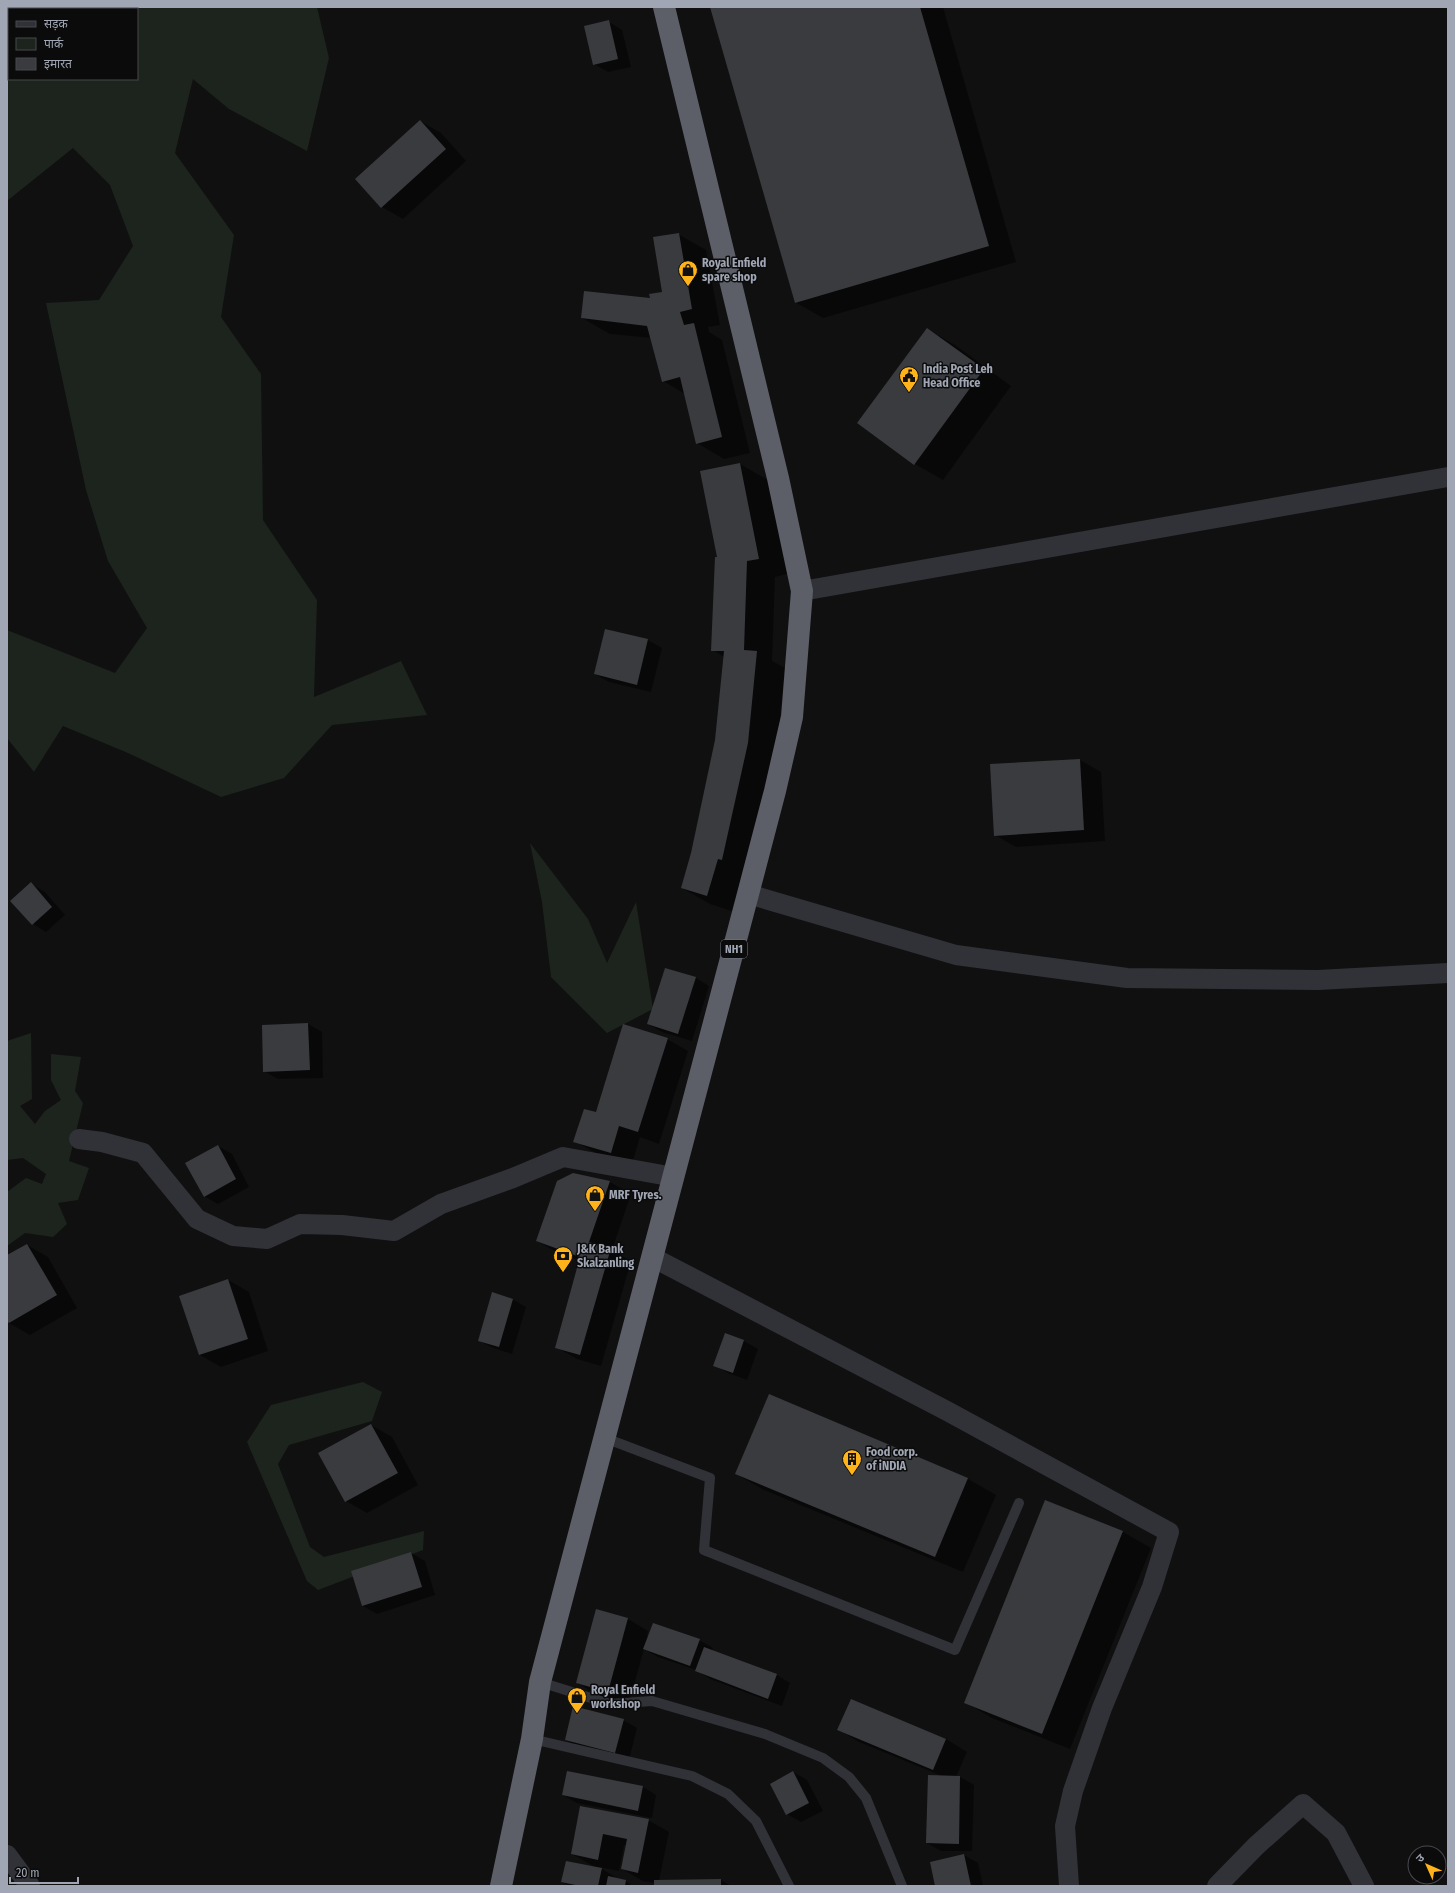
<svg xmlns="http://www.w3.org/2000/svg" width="1455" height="1893" viewBox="0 0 1455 1893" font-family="'Fira Sans Condensed','Noto Sans Devanagari',sans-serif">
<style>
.green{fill:#1c241d;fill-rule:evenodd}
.shadow{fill:#0007}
.building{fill:#3a3b3f}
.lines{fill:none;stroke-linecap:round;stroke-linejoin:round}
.lane{stroke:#313237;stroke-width:10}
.street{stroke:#313237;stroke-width:20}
.highway{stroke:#5c5f68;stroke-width:22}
.labels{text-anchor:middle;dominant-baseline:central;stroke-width:3;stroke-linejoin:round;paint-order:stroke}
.shield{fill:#0b0b0c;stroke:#737881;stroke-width:1}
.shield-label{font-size:11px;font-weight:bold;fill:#a0a6b3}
.poi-label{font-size:12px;font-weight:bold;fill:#a0a6b3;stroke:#0b0b0c;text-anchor:start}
</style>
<rect width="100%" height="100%" fill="#101011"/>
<g class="green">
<path d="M 7,7 L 317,7 L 329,58 L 307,151 L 229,109 L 193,79 L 175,153 L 234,235 L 221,317 L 261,374 L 263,520 L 317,600 L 314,697 L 401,661 L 427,715 L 332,725 L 284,778 L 221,797 L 128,753 L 63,726 L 34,772 L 7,738 L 7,630 L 115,673 L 147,628 L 108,561 L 86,490 L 46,303 L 99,300 L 133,246 L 110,185 L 73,148 L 7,201 ZM 9,9 L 137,9 L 137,79 L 9,79 Z"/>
<path d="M 530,843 L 588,919 L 607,963 L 636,902 L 653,1009 L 607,1033 L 551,977 L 542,902 Z"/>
<path d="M 31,1033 L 32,1099 L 20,1106 L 35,1124 L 45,1111 L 61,1100 L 51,1080 L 51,1054 L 81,1057 L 75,1091 L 83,1103 L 69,1161 L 89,1168 L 78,1200 L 58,1203 L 67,1224 L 53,1237 L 25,1233 L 7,1246 L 7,1192 L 26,1178 L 42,1184 L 46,1174 L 23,1158 L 7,1160 L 7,1041 Z"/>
<path d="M 363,1382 L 382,1392 L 372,1421 L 289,1445 L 278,1464 L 310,1547 L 324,1557 L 424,1531 L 423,1550 L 318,1590 L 307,1581 L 247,1442 L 271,1405 Z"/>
</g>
<g class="shadow">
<path d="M 711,7 L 943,7 L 1016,262 L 823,318 L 795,302 Z"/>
<path d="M 609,22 L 622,30 L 631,67 L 608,72 L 594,64 Z"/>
<path d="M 420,121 L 441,133 L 466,161 L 403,219 L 382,207 Z"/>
<path d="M 678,234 L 706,250 L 720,325 L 708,327 L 709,332 L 722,340 L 750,453 L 724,459 L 697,443 L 685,394 L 663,381 L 652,338 L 610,334 L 582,318 L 651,299 L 664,292 Z"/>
<path d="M 927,329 L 955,345 L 1011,386 L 943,480 L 915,464 L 859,423 Z"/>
<path d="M 740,464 L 768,480 L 787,574 L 775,577 L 772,661 L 785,668 L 776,760 L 735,912 L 710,904 L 682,888 L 692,854 L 716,740 L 724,657 L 713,650 L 719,558 Z"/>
<path d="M 606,630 L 648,640 L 662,648 L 651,692 L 609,682 L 595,674 Z"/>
<path d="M 1080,760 L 1101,772 L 1105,841 L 1016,847 L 995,835 Z"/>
<path d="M 31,884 L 45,892 L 65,915 L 46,932 L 33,924 Z"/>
<path d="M 666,969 L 696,978 L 709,986 L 692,1041 L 662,1032 L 648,1024 Z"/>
<path d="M 308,1024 L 322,1032 L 323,1078 L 278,1079 L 264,1071 L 263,1026 Z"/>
<path d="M 667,1039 L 688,1051 L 659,1144 L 640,1137 L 632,1164 L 596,1153 L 575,1141 L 597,1113 Z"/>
<path d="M 218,1146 L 232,1154 L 249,1187 L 218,1204 L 204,1196 Z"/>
<path d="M 573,1174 L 610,1182 L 631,1194 L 612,1250 L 631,1261 L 601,1366 L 577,1359 L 556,1347 L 580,1261 L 558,1253 L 537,1241 Z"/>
<path d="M 27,1245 L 48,1257 L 77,1308 L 30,1335 L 9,1323 L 7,1319 L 7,1256 Z"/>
<path d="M 228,1280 L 249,1292 L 268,1351 L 221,1367 L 200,1355 L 180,1296 Z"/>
<path d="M 512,1299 L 526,1307 L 512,1354 L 493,1348 L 479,1341 Z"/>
<path d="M 726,1334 L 744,1341 L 758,1349 L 747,1380 L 728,1373 L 715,1365 Z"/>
<path d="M 769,1396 L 968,1479 L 996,1495 L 963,1572 L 764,1490 L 736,1474 Z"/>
<path d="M 371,1425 L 392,1437 L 418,1485 L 367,1513 L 346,1501 Z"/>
<path d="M 1046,1501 L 1123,1532 L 1151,1548 L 1070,1749 L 992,1718 L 965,1702 Z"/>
<path d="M 411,1553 L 425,1561 L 435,1595 L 377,1614 L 363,1606 Z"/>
<path d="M 628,1619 L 648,1631 L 647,1637 L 699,1640 L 713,1648 L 712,1651 L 777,1675 L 790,1683 L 782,1706 L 710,1679 L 696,1670 L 658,1657 L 644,1649 L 629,1703 L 598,1695 L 577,1683 Z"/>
<path d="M 623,1720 L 637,1728 L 629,1760 L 580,1748 L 566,1740 Z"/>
<path d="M 839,1730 L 946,1739 L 967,1752 L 956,1777 L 960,1777 L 974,1785 L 972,1851 L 941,1851 L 927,1843 L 942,1776 L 859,1742 Z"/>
<path d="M 793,1772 L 807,1780 L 823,1811 L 801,1822 L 787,1814 Z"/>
<path d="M 643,1787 L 656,1795 L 652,1818 L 577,1803 L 563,1795 Z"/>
<path d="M 581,1807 L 648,1820 L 669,1832 L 659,1881 L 721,1880 L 731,1886 L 655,1886 L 655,1883 L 643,1881 L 622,1869 L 627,1846 L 624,1845 L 619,1871 L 599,1867 L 615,1877 L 615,1879 L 626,1881 L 632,1886 L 570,1886 L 562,1882 L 595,1867 L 572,1854 Z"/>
<path d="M 964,1855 L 978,1863 L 983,1886 L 936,1886 Z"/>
</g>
<g class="building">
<path d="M 710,7 L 920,7 L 989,246 L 795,303 Z"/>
<path d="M 609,20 L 618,59 L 593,65 L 584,26 Z"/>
<path d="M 420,120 L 446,149 L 381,208 L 355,179 Z"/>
<path d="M 679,233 L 692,309 L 680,312 L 684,325 L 694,323 L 722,437 L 696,444 L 680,377 L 662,382 L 647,326 L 581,318 L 584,291 L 650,298 L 649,294 L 662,292 L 653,237 Z"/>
<path d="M 927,328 L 984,369 L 914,465 L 857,423 Z"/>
<path d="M 740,463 L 759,559 L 747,561 L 744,650 L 757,651 L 748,743 L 722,860 L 718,859 L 707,896 L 681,888 L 691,853 L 715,740 L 724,651 L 711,651 L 715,557 L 717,557 L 700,471 Z"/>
<path d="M 605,629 L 648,639 L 637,685 L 594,674 Z"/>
<path d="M 1080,759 L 1084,830 L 994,836 L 990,764 Z"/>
<path d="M 31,882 L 52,907 L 32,925 L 10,901 Z"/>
<path d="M 665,968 L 696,977 L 678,1034 L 647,1024 Z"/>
<path d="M 308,1023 L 310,1070 L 263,1072 L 262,1025 Z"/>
<path d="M 623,1024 L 668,1038 L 638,1132 L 619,1126 L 611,1153 L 573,1142 L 584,1109 L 596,1112 Z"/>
<path d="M 218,1145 L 236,1179 L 204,1197 L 185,1163 Z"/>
<path d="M 573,1173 L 610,1181 L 589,1242 L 611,1248 L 580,1355 L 555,1348 L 580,1257 L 536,1241 L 557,1181 Z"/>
<path d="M 27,1244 L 57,1295 L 9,1323 L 7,1321 L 7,1255 Z"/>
<path d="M 228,1279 L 248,1339 L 199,1355 L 179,1296 Z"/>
<path d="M 492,1292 L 513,1299 L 499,1347 L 478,1341 Z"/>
<path d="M 725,1333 L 744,1340 L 733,1373 L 713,1366 Z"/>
<path d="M 769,1394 L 968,1478 L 935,1557 L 735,1474 Z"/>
<path d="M 371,1424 L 398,1473 L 345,1502 L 318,1453 Z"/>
<path d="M 1045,1500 L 1123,1531 L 1042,1734 L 964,1703 Z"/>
<path d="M 411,1552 L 422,1587 L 362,1606 L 351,1571 Z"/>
<path d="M 596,1609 L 628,1618 L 608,1692 L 576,1683 Z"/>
<path d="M 653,1623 L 700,1639 L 690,1666 L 643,1649 Z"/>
<path d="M 704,1647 L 777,1674 L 768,1699 L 695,1671 Z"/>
<path d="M 851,1699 L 946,1739 L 933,1770 L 837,1730 Z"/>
<path d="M 573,1706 L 624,1719 L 615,1753 L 565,1740 Z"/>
<path d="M 567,1771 L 643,1786 L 638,1811 L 562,1795 Z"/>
<path d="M 793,1771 L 809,1803 L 786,1815 L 770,1784 Z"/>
<path d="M 928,1775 L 960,1776 L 959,1844 L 926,1843 Z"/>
<path d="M 580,1806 L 649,1819 L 638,1873 L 621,1869 L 627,1839 L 603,1834 L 598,1860 L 571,1854 Z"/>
<path d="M 964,1854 L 971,1886 L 935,1886 L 930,1862 Z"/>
<path d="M 566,1861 L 602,1868 L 598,1886 L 580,1886 L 561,1882 Z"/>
<path d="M 608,1876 L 626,1880 L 625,1886 L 606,1886 Z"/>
<path d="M 721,1879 L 721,1886 L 654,1886 L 654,1880 Z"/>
</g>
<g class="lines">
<g class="lane">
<path d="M 605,1438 L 710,1478 L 704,1550 L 955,1650 L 1019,1503"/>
<path d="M 540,1682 L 610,1704 L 652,1701 L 765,1734 L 823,1758 L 849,1777 L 866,1798 L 902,1886"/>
<path d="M 532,1739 L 692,1776 L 728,1794 L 756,1821 L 789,1886"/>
</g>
<g class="street">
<path d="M 802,591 L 1448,477"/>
<path d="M 748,894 L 956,955 L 1127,978 L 1318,980 L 1448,973"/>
<path d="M 79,1139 L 102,1142 L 143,1153 L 197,1219 L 233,1236 L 267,1239 L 300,1224 L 342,1225 L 394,1231 L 441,1204 L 513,1178 L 563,1157 L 674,1177"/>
<path d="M 652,1257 L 947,1411 L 1169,1532 L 1152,1587 L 1102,1708 L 1073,1791 L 1065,1826 L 1069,1886"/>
<path d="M 7,1855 L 30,1886"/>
<path d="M 1217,1886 L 1256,1846 L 1303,1804 L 1336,1833 L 1364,1886"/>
</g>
<path class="highway" d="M 501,1886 L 532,1739 L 540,1682 L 748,894 L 775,791 L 792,717 L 802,591 L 778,478 L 664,7"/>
</g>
<defs>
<g id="shop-pin" transform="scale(1)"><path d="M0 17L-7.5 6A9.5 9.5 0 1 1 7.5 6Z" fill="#feb31b" stroke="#0b0b0c"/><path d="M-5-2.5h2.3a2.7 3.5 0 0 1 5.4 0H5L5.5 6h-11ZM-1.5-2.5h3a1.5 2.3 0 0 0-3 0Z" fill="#111"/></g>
<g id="civic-pin" transform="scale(1)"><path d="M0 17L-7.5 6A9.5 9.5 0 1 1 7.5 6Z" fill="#feb31b" stroke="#0b0b0c"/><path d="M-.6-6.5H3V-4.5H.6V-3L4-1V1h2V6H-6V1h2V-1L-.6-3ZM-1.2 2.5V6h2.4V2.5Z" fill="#111"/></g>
<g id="bank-pin" transform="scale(1)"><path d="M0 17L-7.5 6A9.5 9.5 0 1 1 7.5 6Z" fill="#feb31b" stroke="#0b0b0c"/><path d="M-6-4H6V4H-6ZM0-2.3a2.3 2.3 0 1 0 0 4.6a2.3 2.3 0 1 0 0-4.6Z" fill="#111"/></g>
<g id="building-pin" transform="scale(1)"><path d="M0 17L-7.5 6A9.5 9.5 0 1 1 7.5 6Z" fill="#feb31b" stroke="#0b0b0c"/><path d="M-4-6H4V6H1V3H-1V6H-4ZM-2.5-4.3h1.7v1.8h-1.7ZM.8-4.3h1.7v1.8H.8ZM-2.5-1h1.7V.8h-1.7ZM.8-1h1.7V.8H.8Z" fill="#111"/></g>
</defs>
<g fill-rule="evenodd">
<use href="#shop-pin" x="688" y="270"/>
<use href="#civic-pin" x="909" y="376"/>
<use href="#shop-pin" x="595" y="1195"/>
<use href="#bank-pin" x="563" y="1256"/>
<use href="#building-pin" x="852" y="1459"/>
<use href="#shop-pin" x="577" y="1697"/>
</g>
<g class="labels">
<rect class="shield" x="721" y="940" width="26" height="18" rx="3"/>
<g class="shield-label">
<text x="734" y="949">NH1</text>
</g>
<g class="poi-label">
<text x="702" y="263">Royal Enfield<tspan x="702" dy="14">spare shop</tspan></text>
<text x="923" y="369">India Post Leh<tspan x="923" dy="14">Head Office</tspan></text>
<text x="609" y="1195">MRF Tyres.</text>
<text x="577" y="1249">J&amp;K Bank<tspan x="577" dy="14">Skalzanling</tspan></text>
<text x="866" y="1452">Food corp.<tspan x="866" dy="14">of iNDIA</tspan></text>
<text x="591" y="1690">Royal Enfield<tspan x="591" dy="14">workshop</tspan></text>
</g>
</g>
<rect width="1455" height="1893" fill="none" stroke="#a0a6b3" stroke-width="16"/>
<rect x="8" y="8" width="130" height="72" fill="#0b0b0c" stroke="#47494f"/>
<rect x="16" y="21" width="20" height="6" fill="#313237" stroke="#47494f"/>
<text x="44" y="28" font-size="12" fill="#a0a6b3">सड़क</text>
<rect x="16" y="38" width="20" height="12" fill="#1c241d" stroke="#47494f"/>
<text x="44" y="48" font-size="12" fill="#a0a6b3">पार्क</text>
<rect x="16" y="58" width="20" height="12" fill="#3a3b3f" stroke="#47494f"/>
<text x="44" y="68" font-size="12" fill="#a0a6b3">इमारत</text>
<g transform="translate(1427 1865) rotate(315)"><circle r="19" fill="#0b0b0c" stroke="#47494f"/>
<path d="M0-3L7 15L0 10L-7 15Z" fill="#feb31b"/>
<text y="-6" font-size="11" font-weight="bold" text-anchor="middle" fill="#a0a6b3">उ</text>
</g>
<path d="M10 1877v6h68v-6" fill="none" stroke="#a0a6b3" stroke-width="2"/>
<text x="16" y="1877" font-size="12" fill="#a0a6b3" stroke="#0b0b0c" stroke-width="3" paint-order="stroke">20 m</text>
</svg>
